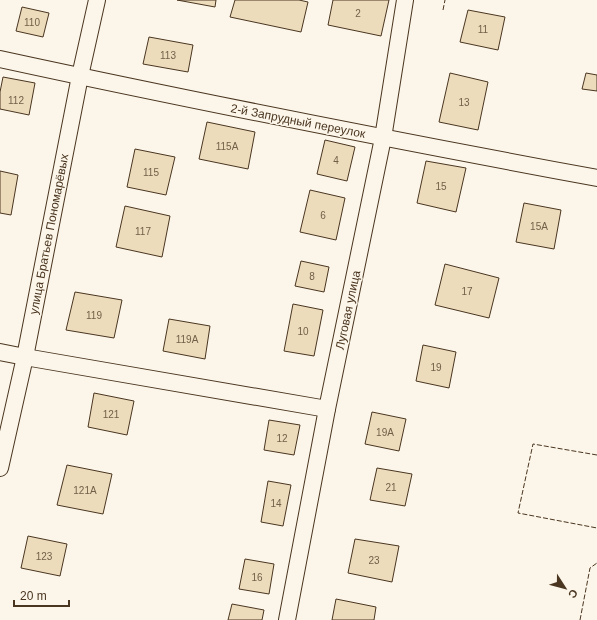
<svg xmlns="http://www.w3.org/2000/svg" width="597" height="620" viewBox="0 0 597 620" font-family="Helvetica,sans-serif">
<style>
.building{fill:#ecdcbc;stroke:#4a3520}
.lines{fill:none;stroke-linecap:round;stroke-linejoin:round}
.minor-casing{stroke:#4a3520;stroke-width:18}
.minor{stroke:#fbf6e9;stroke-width:16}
.fence{stroke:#4a3520;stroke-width:1;stroke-dasharray:5 2;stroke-linecap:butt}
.labels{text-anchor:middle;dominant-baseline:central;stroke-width:3;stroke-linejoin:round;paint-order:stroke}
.number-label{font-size:10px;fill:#725f47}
.street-label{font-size:12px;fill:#4a3520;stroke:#fbf6e9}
</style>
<rect width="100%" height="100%" fill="#fbf6e9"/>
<g class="building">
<path d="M 177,0 L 216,0 L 215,7 Z"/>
<path d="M 235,0 L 299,0 L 308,2 L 301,32 L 230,17 Z"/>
<path d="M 333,0 L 389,0 L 381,36 L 328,25 Z"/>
<path d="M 22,7 L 49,13 L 43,37 L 16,31 Z"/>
<path d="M 468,10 L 505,17 L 498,50 L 460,42 Z"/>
<path d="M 149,37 L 193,45 L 188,72 L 143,64 Z"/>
<path d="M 450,73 L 488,82 L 478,130 L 439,122 Z"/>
<path d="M 586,73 L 597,75 L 597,91 L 582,89 Z"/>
<path d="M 3,77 L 35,83 L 29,115 L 0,109 L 0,92 Z"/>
<path d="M 207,122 L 255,132 L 248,169 L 199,159 Z"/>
<path d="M 325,140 L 355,147 L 347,181 L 317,174 Z"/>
<path d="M 135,149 L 175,157 L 166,195 L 127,187 Z"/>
<path d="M 426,161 L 466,168 L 456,212 L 417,203 Z"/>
<path d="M 0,171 L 18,175 L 11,215 L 0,213 Z"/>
<path d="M 310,190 L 345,198 L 336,240 L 300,232 Z"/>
<path d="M 524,203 L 561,210 L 554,249 L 516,242 Z"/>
<path d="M 125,206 L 170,216 L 162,257 L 116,247 Z"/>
<path d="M 301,261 L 329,267 L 324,292 L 295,286 Z"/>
<path d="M 445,264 L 499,278 L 489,318 L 435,305 Z"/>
<path d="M 75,292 L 122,300 L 114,338 L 66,330 Z"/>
<path d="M 293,304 L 323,310 L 314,356 L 284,351 Z"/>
<path d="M 169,319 L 210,326 L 205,359 L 163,351 Z"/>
<path d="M 423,345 L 456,352 L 449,388 L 416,381 Z"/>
<path d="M 94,393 L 134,401 L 127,435 L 88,427 Z"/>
<path d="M 372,412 L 406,419 L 399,451 L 365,444 Z"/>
<path d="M 269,420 L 300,425 L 294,455 L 264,450 Z"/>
<path d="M 67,465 L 112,474 L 103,514 L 57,505 Z"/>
<path d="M 377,468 L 412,474 L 405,506 L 370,500 Z"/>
<path d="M 268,481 L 291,485 L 283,526 L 261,522 Z"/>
<path d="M 28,536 L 67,544 L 60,576 L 21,568 Z"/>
<path d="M 355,539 L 399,546 L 392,582 L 348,573 Z"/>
<path d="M 245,559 L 274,564 L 269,594 L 239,589 Z"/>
<path d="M 336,599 L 376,607 L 374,620 L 332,620 Z"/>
<path d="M 232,604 L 264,610 L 262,620 L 228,620 Z"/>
</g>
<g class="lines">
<g class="minor-casing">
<g id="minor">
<path d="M 0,59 C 198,102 398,141 597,178"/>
<path d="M 0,352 L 25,357 L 327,409"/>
<path d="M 0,468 L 25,357 L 80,76 L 97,0"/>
<path d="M 287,620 L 327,409 L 383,138 L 405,0"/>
</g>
</g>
<use href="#minor" class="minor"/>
<g class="fence">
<path d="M 443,10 L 445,0"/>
<path d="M 597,455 L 533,444 L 518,513 L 597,528"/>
<path d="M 580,620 L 590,568 L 597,563"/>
</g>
</g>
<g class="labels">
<g class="number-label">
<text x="358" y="13">2</text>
<text x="32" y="22">110</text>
<text x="483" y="29">11</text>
<text x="168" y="55">113</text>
<text x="16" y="100">112</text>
<text x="464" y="102">13</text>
<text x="227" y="146">115А</text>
<text x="336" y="160">4</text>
<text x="151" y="172">115</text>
<text x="441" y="186">15</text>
<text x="323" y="215">6</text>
<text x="539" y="226">15А</text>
<text x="143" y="231">117</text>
<text x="312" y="276">8</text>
<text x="467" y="291">17</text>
<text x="94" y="315">119</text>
<text x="303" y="331">10</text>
<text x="187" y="339">119А</text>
<text x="436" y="367">19</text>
<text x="111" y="414">121</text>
<text x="385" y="432">19А</text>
<text x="282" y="438">12</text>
<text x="391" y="487">21</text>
<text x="85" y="490">121А</text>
<text x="276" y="503">14</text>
<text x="44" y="556">123</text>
<text x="374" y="560">23</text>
<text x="257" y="577">16</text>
</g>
<g class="street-label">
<text transform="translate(298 121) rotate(11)">2-й Запрудный переулок</text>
<text transform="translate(49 234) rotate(-79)">улица Братьев Пономарёвых</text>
<text transform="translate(348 310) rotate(-78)">Луговая улица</text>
</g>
</g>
<g transform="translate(565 588) rotate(126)" stroke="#fbf6e9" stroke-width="3" paint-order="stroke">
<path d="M0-3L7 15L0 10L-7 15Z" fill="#4a3520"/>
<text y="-6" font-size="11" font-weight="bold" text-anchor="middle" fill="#4a3520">С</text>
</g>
<path d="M14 600v6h55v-6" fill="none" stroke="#4a3520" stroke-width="2"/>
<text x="20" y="600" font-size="12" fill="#4a3520" stroke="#fbf6e9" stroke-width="3" paint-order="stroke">20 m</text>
</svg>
